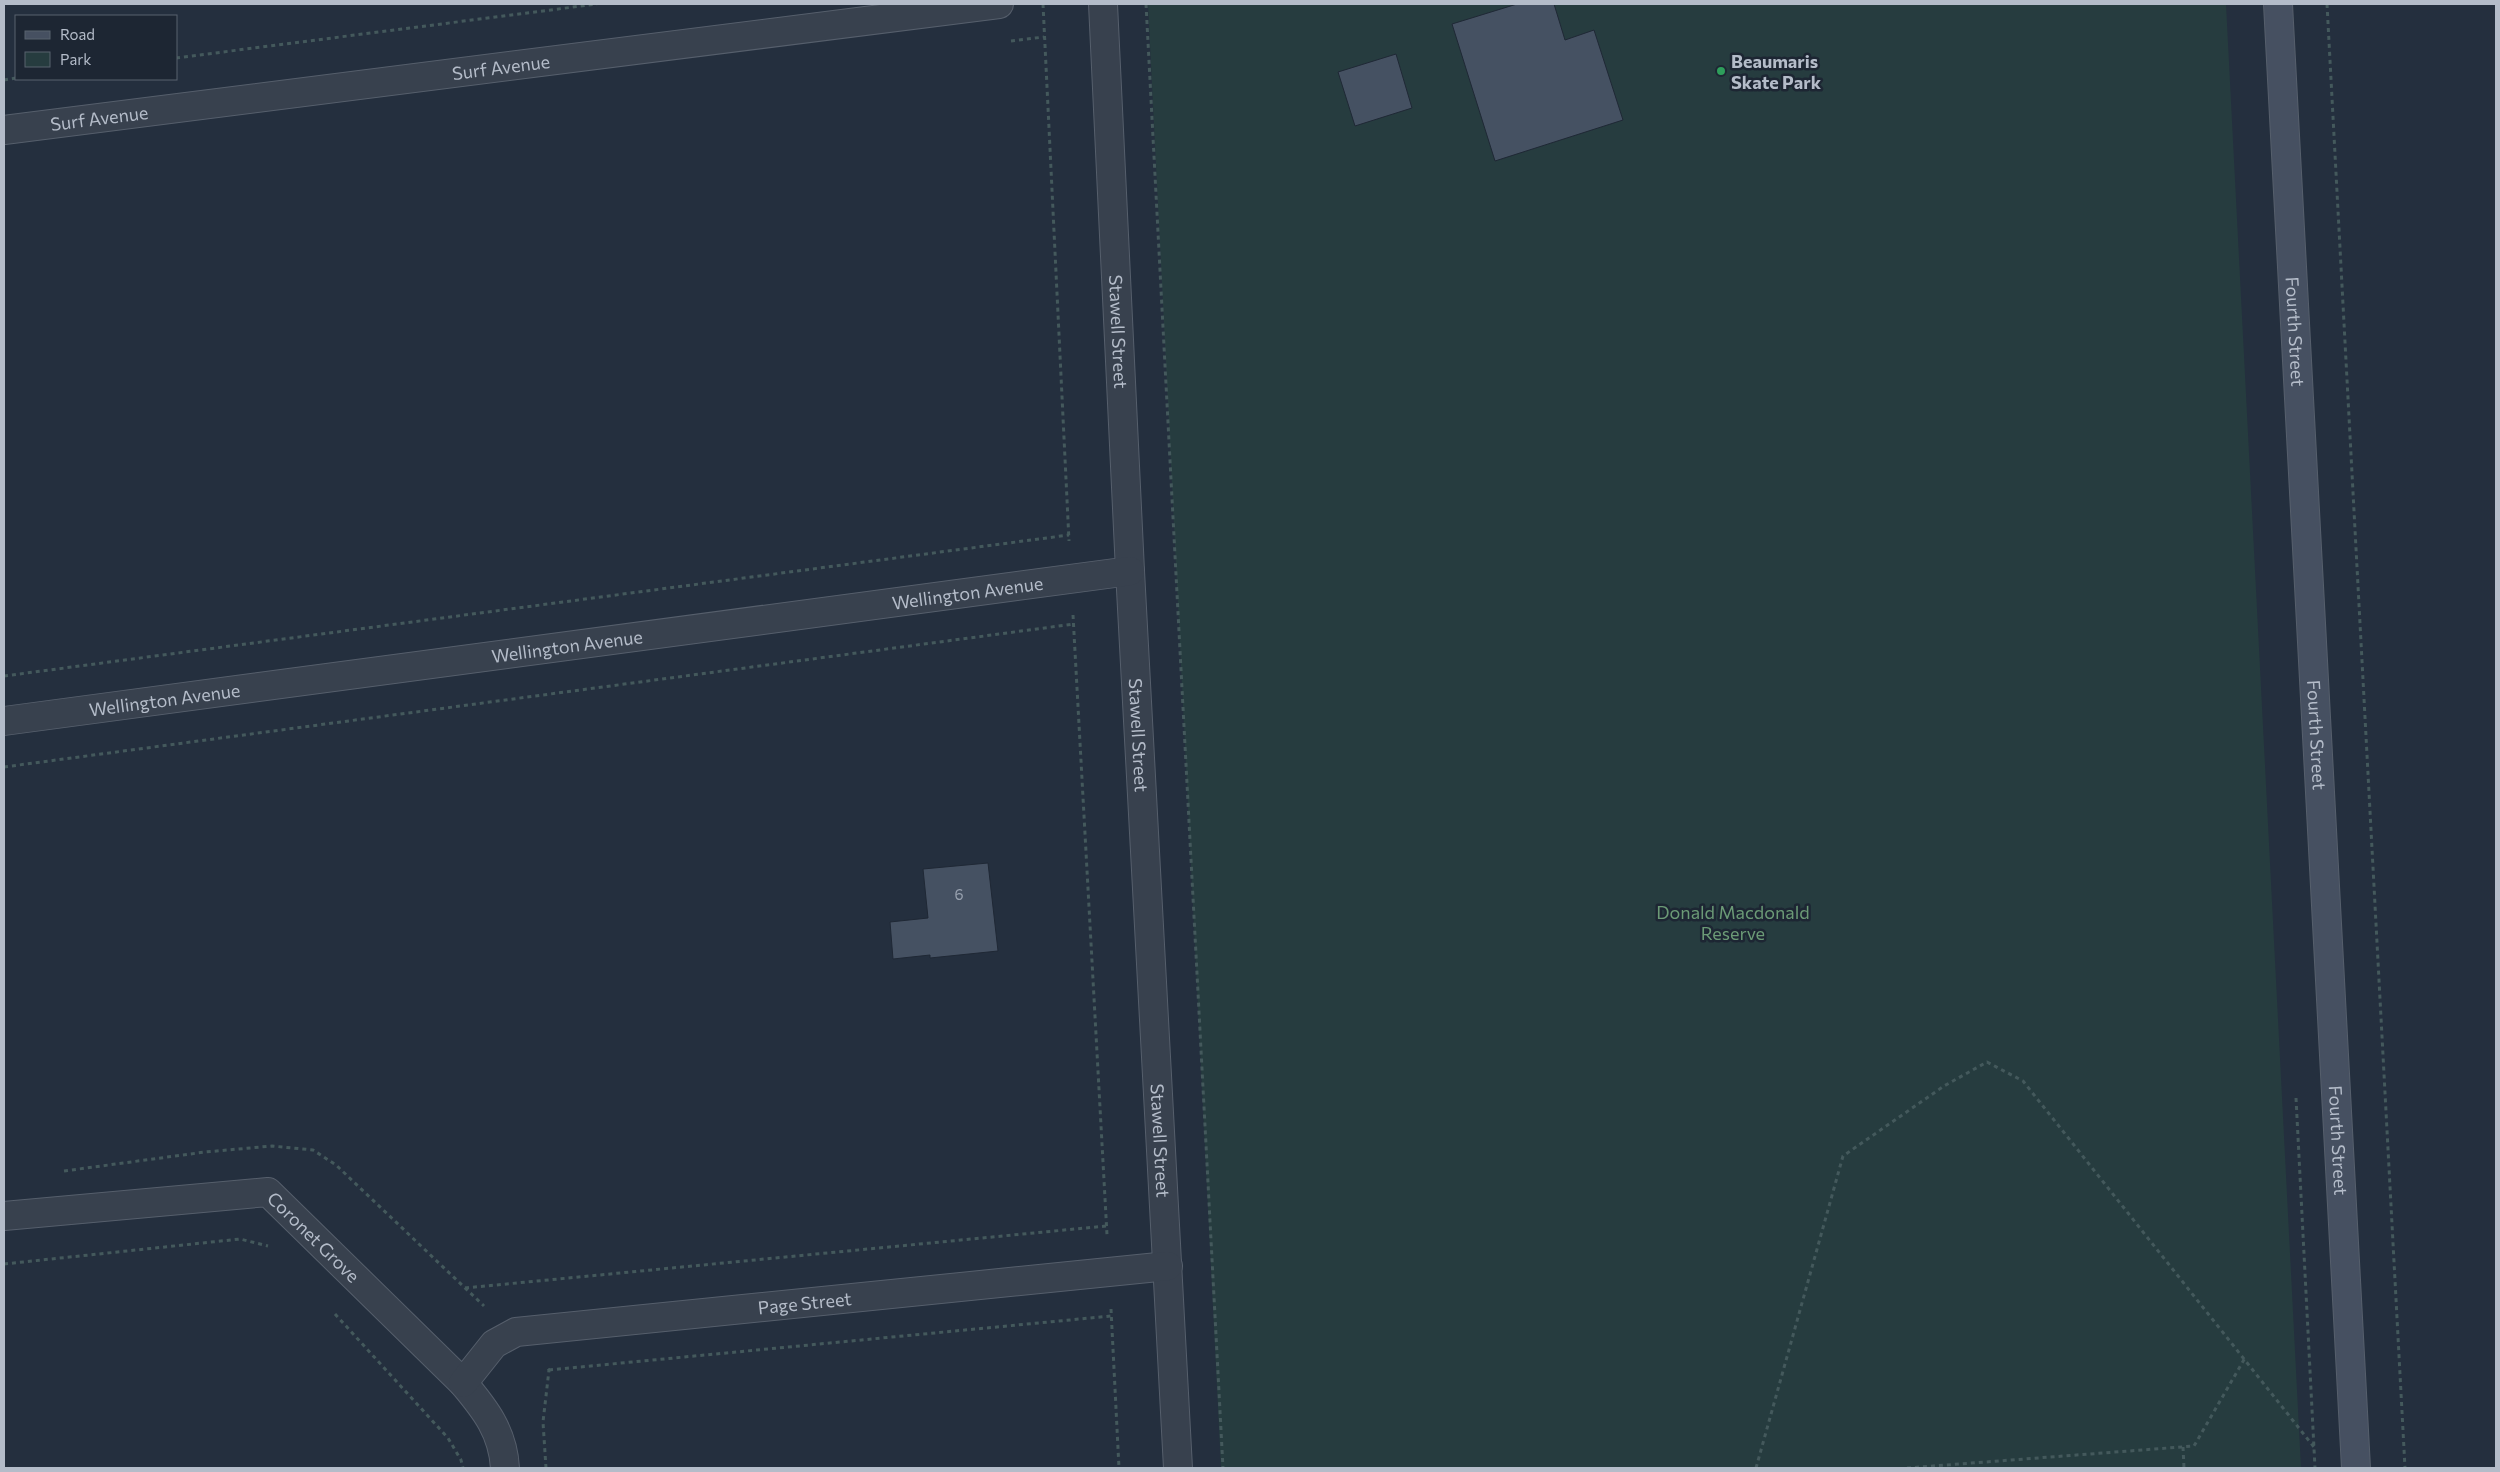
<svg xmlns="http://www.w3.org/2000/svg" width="2500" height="1472" viewBox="0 0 2500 1472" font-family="Commissioner,sans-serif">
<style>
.green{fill:#263c3f}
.building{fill:#455162;stroke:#1f2835}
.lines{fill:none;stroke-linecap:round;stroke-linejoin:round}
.street-casing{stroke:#565f6c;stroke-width:30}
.secondary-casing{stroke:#565f6c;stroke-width:30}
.path{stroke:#44595c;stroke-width:3;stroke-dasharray:4 4;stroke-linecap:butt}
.street{stroke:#38414e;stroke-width:28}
.secondary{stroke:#465061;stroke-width:28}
.leisure-dot{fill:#2e9e5b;stroke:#1d2633;stroke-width:2}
.labels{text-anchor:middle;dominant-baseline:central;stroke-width:5;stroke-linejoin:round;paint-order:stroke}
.number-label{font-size:15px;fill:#98a1af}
.poi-label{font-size:18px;font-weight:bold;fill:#b4bcc9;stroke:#1d2633;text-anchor:start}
.street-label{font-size:18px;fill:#b4bcc9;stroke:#1d2633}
.park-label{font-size:18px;fill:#6b9a76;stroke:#1d2633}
</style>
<rect width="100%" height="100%" fill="#242f3e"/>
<path class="green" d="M 1148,4 L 2226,4 L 2301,1468 L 1221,1468 Z"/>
<g class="building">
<path d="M 1517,4 L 1554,4 L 1565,40 L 1594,30 L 1623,120 L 1495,161 L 1452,24 Z"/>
<path d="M 1396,54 L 1412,108 L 1355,126 L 1338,72 Z"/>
<path d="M 988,863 L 998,951 L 930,958 L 930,955 L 893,959 L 890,922 L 928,918 L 923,869 Z"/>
</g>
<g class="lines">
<g class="street-casing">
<g id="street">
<path id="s1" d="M 1103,4 L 1130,571 L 1178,1468"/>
<path id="s2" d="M 4,130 L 999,4"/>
<path id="s3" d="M 4,721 L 1130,571"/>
<path id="s4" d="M 4,1216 L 268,1192 L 463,1383 C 485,1409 503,1432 505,1468"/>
<path id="s5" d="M 463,1383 L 494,1344 L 516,1332 L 1168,1266"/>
</g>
</g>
<g class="secondary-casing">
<g id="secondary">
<path id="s6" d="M 2278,4 L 2356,1468"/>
</g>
</g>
<g class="path">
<path d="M 1043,4 L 1069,541"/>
<path d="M 1146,4 L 1223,1468"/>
<path d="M 2327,4 L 2405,1468"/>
<path d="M 1011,41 L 1044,37"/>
<path d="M 176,58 L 597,4"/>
<path d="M 4,80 L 16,78"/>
<path d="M 1073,615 L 1107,1235"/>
<path d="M 4,676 L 1069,535"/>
<path d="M 4,767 L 1074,624"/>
<path d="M 2296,1098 L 2315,1468"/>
<path d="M 64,1171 L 205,1152 L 272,1146 L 313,1150 L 336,1165 L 484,1306"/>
<path d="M 4,1264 L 240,1239 L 268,1246"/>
<path d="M 465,1288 L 1106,1226"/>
<path d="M 1111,1309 L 1119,1468"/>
<path d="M 335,1314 L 448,1438 L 461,1460 L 463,1468"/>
<path d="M 549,1370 L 1111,1316"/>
<path d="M 2183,1447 L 2184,1468"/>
<path d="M 546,1468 L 543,1422 L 549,1370 L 546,1366"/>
<path d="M 1756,1468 L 1843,1156 L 1944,1086 L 1987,1062 L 2023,1081 L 2314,1447"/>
<path d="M 1907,1468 L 2194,1446 L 2245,1358"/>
</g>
<use href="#street" class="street"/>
<use href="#secondary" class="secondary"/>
</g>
<circle class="leisure-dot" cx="1721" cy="71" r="5"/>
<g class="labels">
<g class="number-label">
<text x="959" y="894">6</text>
</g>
<g class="poi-label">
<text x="1731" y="61">Beaumaris<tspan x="1731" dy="21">Skate Park</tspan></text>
</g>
<g class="street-label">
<text stroke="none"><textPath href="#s2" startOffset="501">Surf Avenue</textPath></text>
<text stroke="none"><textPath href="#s2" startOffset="96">Surf Avenue</textPath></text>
<text stroke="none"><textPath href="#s1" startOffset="328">Stawell Street</textPath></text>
<text stroke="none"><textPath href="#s6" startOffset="328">Fourth Street</textPath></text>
<text stroke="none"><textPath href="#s3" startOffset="972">Wellington Avenue</textPath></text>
<text stroke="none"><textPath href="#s3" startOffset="568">Wellington Avenue</textPath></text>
<text stroke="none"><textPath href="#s3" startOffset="162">Wellington Avenue</textPath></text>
<text stroke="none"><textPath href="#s1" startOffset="732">Stawell Street</textPath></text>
<text stroke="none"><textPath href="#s6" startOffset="732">Fourth Street</textPath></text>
<text stroke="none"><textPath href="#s6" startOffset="1138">Fourth Street</textPath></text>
<text stroke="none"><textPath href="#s1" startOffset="1138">Stawell Street</textPath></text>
<text stroke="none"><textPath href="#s4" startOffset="329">Coronet Grove</textPath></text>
<text stroke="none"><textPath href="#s5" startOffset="365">Page Street</textPath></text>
</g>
<g class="park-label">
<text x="1733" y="912">Donald Macdonald<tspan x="1733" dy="21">Reserve</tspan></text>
</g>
</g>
<rect width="2500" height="1472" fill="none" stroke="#b4bcc9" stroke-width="10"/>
<rect x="15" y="15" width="162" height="65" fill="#1d2633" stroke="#59626f"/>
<rect x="25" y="31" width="25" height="8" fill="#465061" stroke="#59626f"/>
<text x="60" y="40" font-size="15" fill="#b4bcc9">Road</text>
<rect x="25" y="52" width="25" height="15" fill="#263c3f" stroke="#59626f"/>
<text x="60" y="65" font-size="15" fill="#b4bcc9">Park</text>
</svg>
